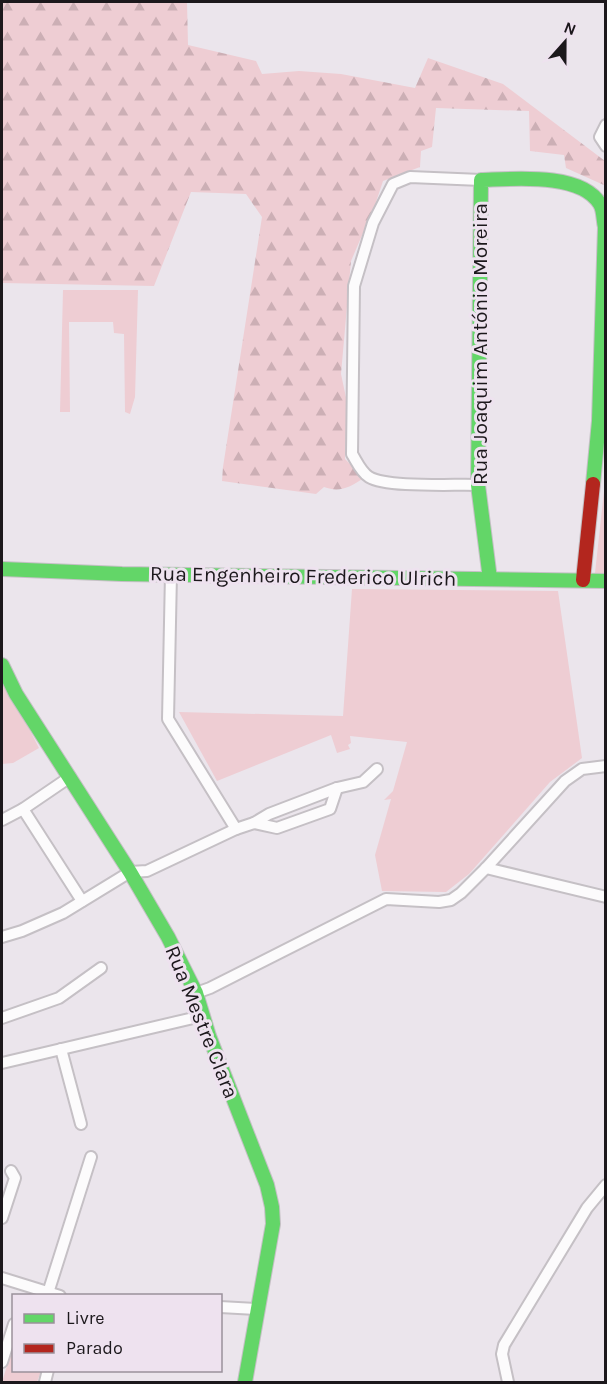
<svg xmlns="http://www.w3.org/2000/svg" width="607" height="1384" viewBox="0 0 607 1384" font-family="Karla,sans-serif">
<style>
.green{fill:#eecdd3}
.forest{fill:url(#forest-firs)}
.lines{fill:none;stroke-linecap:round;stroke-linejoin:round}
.street-casing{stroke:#c5c0c5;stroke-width:14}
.fast-casing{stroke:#c5c0c5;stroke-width:16}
.jam-casing{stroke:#c5c0c5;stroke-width:16}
.street{stroke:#fcfbfc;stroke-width:10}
.fast{stroke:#63d668;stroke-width:14}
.jam{stroke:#b3261e;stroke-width:14}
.labels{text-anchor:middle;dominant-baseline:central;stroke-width:6;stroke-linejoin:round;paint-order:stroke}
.street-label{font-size:21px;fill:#1c181c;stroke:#eee2ef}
</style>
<defs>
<pattern id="forest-firs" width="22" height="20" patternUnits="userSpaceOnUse" patternTransform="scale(1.5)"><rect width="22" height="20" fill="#eecdd3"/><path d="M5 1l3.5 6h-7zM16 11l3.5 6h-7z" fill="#ccafb5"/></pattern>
</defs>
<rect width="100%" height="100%" fill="#ebe5ec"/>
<g class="green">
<path d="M 63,290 L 138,290 L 135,397 L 130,414 L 125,412 L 124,334 L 114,333 L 113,322 L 69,322 L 70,412 L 60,412 Z"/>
<path d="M 605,482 L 605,573 L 595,573 Z"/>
<path d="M 352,589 L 558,591 L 582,758 L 550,782 L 469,874 L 446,892 L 382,891 L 375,855 L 391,799 L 384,800 L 393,791 L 407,742 L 350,736 L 351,743 L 348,745 L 350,749 L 337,753 L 331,735 L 217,781 L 179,712 L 343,716 Z"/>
<path d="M 2,676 L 39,748 L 13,763 L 2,764 Z"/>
<path d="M 13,1346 L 14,1370 L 41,1371 L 37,1382 L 2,1382 Z"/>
</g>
<path class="forest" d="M 2,2 L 187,2 L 188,45 L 256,61 L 262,74 L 299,71 L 341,74 L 415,88 L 428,58 L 503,84 L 605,161 L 606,186 L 566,168 L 564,155 L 530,151 L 529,111 L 436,108 L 432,147 L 421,151 L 420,167 L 383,181 L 375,205 L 351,261 L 341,374 L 348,407 L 345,459 L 364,478 C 350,487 340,493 324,487 L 316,494 L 222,481 L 223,467 L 262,217 L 246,194 L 191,192 L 154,286 L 2,283 Z"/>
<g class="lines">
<g class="street-casing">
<g id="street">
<path d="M 606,125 L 600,137 L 606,146"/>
<path d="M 478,485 C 455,484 387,488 369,477 C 361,472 357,462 352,454 L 354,286 L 373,223 L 393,184 L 410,177 L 481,180"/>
<path d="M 171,574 L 168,719 L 236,829"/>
<path d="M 23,809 L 82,901"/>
<path d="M 2,820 L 23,809 L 70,777"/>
<path d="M 254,823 L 277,828 L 330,809 L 337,788"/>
<path d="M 486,868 L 606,897"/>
<path d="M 2,937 L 22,931 L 63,913 L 130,872 L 147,871 L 236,829 L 254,823 L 269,814 L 337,788 L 363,782 L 377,769"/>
<path d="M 196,993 L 210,988 L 386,899 L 439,902 L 451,900 L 461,893 L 486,868 L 565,781 L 582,769 L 606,766"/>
<path d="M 2,1018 L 59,998 L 101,968"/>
<path d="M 61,1049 L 81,1124"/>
<path d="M 2,1063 L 202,1016"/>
<path d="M 2,1218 L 15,1178 L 11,1171"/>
<path d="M 2,1278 L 60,1296"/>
<path d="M 48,1293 L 91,1157"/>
<path d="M 220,1307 L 258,1309"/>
<path d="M 2,1362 L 14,1324"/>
<path d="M 45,1382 L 48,1370"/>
<path d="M 508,1382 L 502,1354 L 504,1345 L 587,1208 L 606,1185"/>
</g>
</g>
<g class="fast-casing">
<g id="fast">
<path d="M 2,569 L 122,574 L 606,581"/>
<path d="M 490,579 L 478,485 L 481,180 C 513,179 581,172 600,204 C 604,210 603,220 605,227 L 599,421 L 593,484"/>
<path d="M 2,665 L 16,694 L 130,872 L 168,937 L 196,993 L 209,1036 L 267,1185 L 272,1207 L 273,1224 L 245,1382"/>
</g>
</g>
<g class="jam-casing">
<path id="jam" d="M 583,580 L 593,484"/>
</g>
<use href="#street" class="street"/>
<use href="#fast" class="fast"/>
<use href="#jam" class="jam"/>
</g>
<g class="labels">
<g class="street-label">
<text transform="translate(480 344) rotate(-90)">Rua Joaquim António Moreira</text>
<text transform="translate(303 576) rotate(1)">Rua Engenheiro Frederico Ulrich</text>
<text transform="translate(202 1022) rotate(68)">Rua Mestre Clara</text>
</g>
</g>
<rect width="607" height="1384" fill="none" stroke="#1c181c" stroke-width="6"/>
<rect x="12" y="1294" width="210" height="78" fill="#eee2ef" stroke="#9a919b" stroke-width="1.5"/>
<rect x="24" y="1314" width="30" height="9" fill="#63d668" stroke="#9a919b" stroke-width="1.5"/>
<text x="66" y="1324" font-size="18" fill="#1c181c">Livre</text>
<rect x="24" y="1344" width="30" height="9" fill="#b3261e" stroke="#9a919b" stroke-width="1.5"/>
<text x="66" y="1354" font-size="18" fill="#1c181c">Parado</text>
<g transform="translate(565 42) rotate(21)" stroke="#eee2ef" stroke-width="4.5" paint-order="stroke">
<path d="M0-4.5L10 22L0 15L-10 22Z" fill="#1c181c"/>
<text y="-9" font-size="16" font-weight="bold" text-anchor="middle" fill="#1c181c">N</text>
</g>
</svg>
